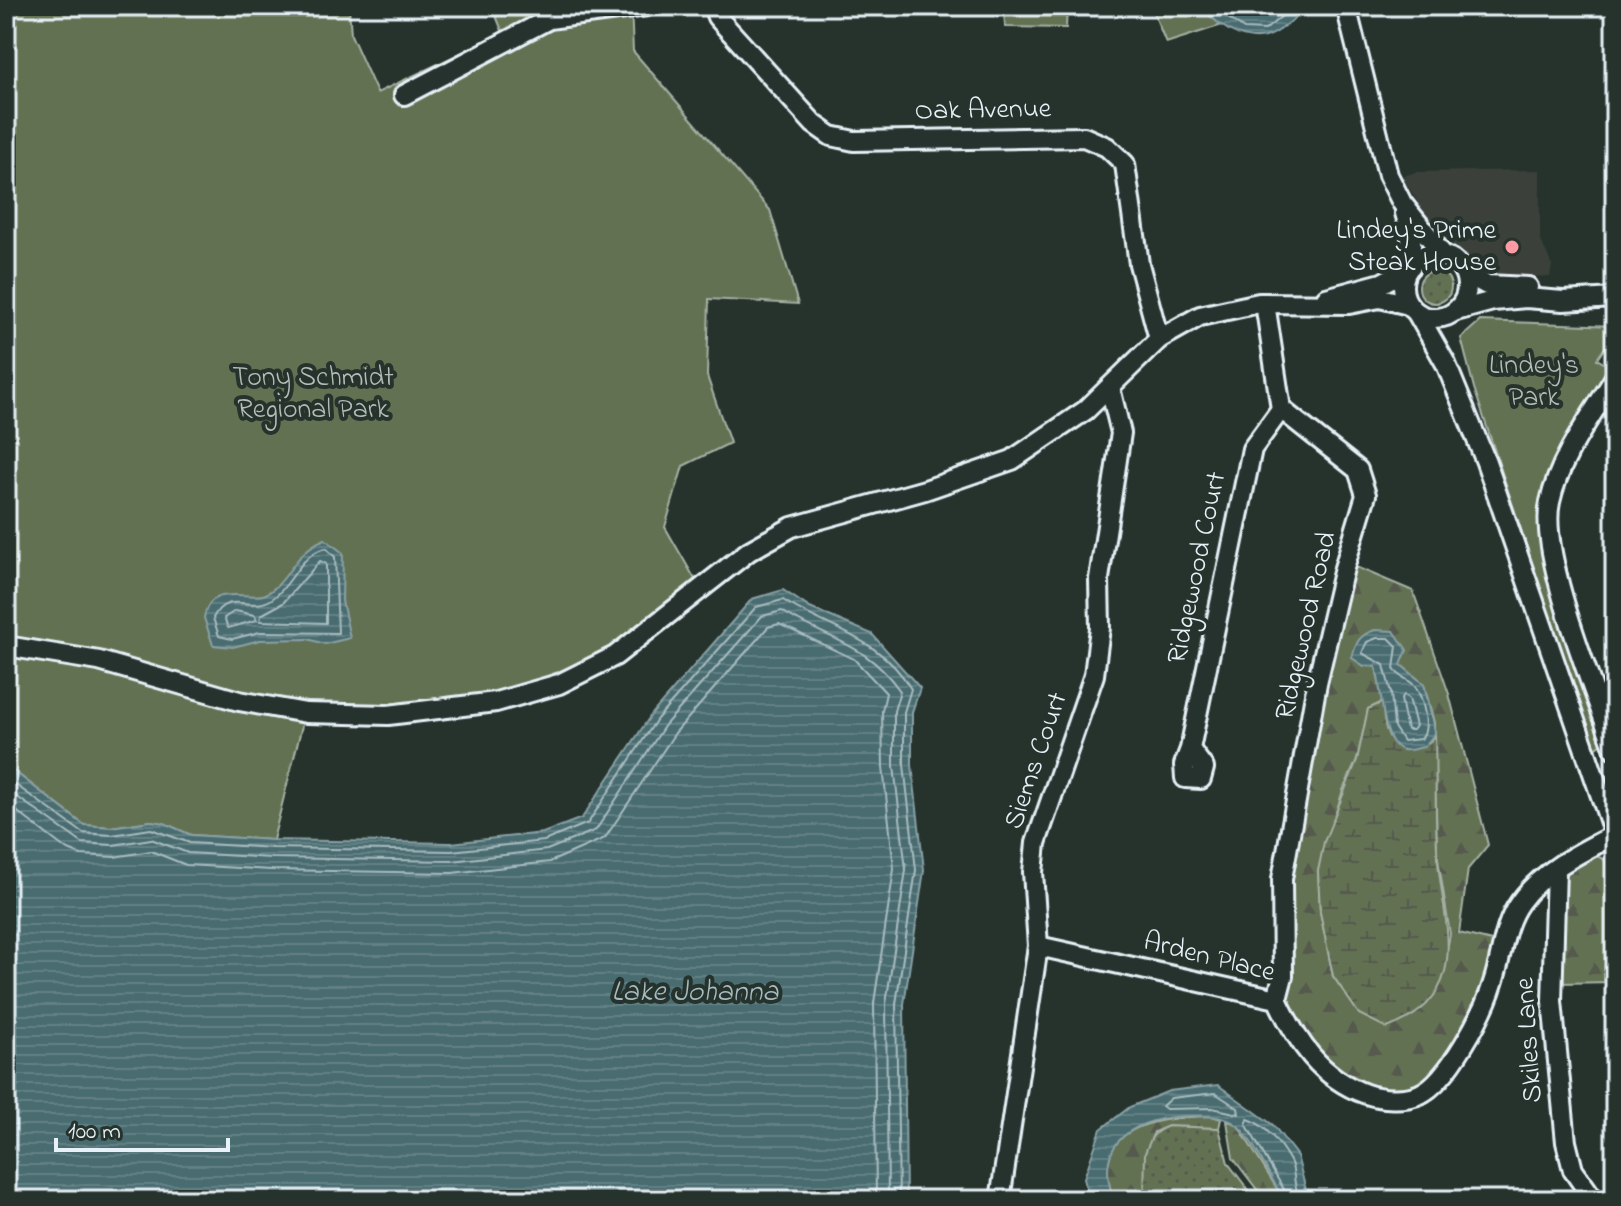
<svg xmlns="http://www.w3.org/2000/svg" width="1621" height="1206" viewBox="0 0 1621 1206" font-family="'Indie Flower',sans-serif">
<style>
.built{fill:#3b413a}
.grass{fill:url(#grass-dots);stroke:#a6b1a5;stroke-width:2}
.forest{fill:url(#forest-firs);stroke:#a6b1a5;stroke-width:2;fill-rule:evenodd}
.wetland{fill:url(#wetland-marsh);stroke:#a6b1a5;stroke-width:2}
.park{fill:#647152;stroke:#a6b1a5;stroke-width:2}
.water{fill:url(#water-rules);stroke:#89a1a6;stroke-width:2}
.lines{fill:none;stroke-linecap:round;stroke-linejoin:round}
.shore{stroke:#a8bcc1;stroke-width:2}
.minor-casing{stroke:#e8f1f8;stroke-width:24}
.minor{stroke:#26332d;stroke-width:18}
.poi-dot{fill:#ff9aa2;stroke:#26332d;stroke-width:3}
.labels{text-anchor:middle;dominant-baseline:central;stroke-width:8;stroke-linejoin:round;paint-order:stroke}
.street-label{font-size:28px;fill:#e8f1f8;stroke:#26332d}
.poi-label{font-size:28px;fill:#e8f1f8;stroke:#26332d;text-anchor:end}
.park-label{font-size:28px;fill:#b3beb6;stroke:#26332d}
.water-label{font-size:30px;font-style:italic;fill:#a8bcc1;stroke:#26332d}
</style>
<defs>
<pattern id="grass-dots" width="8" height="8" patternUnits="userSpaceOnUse" patternTransform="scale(2)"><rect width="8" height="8" fill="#647152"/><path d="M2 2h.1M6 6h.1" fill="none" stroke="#545a4e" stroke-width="1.8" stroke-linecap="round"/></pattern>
<pattern id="forest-firs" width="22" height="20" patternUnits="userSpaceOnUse" patternTransform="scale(2)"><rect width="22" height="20" fill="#647152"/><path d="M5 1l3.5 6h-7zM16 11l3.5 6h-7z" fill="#545a4e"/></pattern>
<pattern id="wetland-marsh" width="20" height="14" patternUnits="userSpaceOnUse" patternTransform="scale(2)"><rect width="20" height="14" fill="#647152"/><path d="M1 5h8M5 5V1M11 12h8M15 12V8" fill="none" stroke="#545a4e"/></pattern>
<pattern id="water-rules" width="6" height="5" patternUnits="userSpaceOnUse" patternTransform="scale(2)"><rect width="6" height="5" fill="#496c6f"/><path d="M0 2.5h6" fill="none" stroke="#638184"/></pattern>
</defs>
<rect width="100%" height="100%" fill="#26332d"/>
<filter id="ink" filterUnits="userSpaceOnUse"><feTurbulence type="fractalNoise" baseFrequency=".0125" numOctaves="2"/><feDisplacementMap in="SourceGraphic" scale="16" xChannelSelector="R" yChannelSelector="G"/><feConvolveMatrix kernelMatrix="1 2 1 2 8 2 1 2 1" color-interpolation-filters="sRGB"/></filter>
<g filter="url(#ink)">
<path class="built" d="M 1540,170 L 1540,239 L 1552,265 L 1550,277 L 1500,274 L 1481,265 L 1450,242 L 1426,216 L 1402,176 L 1417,172 Z"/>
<g class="grass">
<circle cx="1435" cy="287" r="16"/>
<path d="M 1168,1126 L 1219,1128 L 1228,1163 L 1256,1200 L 1144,1200 C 1143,1173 1137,1137 1168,1126 Z"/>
</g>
<g class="forest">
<path d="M 1351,565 L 1413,591 L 1449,694 L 1488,845 L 1468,869 L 1459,933 L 1496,942 L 1490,973 L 1476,1003 L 1444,1060 L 1433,1076 L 1416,1088 L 1389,1091 L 1344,1079 L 1295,1026 L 1287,995 L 1287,893 ZM 1401,665 L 1424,684 L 1434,723 L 1437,852 L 1450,934 L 1442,979 L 1359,1013 L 1333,976 L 1320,912 L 1318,871 L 1343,790 L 1357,760 L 1368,709 L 1383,702 L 1376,667 Z"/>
<path d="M 1591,854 L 1604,859 L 1615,885 L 1615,982 L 1559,983 L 1563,873 Z"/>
<path d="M 1212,1116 L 1221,1119 L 1219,1128 L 1168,1126 L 1154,1132 L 1145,1153 L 1144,1200 L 1114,1200 C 1086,1125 1158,1117 1212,1116 Z"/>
<path d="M 1227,1121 L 1237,1124 L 1284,1200 L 1265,1200 L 1233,1158 Z"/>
</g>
<path class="wetland" d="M 1383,702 C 1383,721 1385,741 1403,750 L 1430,742 L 1435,733 C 1436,772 1435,811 1437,849 C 1440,918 1479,995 1387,1028 L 1359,1014 L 1333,976 L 1320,912 L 1318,871 L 1324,842 L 1357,760 L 1368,709 Z"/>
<g class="park">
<path d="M 6,6 L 349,6 L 351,35 L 377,93 L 503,33 L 492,6 L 631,6 L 633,51 L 770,210 L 798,304 L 709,299 L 707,376 L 730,443 L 683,466 L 665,527 L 696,581 C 671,601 646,625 618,642 C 530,696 410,714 308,702 L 273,840 L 191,835 L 164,823 L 151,821 L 111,827 L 84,825 L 15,772 L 6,770 Z"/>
<path d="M 1004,6 L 1067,6 L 1066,28 L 1005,27 Z"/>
<path d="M 1151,6 L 1200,6 L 1222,25 L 1166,43 Z"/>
<path d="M 1480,321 L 1615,326 L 1615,333 L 1597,359 L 1605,364 L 1607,373 L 1551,470 L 1544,497 L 1603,742 L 1597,747 L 1592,744 L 1474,388 L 1461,338 Z"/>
</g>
<g class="water">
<path d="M 1200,6 L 1302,6 C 1298,17 1291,22 1281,29 C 1253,51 1221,29 1200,6 Z"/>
<path d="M 325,539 L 343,553 L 342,601 L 350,638 L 325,644 L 308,639 L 260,640 L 233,647 L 213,645 L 204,618 C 210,580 250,602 266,594 C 289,582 293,552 325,539 Z"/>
<path d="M 783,590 L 810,608 L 872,634 L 920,688 L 912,712 L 912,765 L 924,870 L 904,1004 L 906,1200 L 6,1200 L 6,770 L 15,772 L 84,825 L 111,827 L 151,821 L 164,823 L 191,835 L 273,840 L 451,843 L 543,833 L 582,818 L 651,715 L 752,599 Z"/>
<path d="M 1375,630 L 1394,631 L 1407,650 L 1401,665 L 1424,684 L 1435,733 L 1424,747 C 1418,748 1410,751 1404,750 C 1381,748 1382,686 1376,667 L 1364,666 L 1352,658 C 1356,642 1359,635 1375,630 Z"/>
<path d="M 1218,1085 L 1273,1125 L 1297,1156 L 1306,1190 L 1327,1200 L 1284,1200 C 1271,1179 1255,1143 1238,1126 C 1227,1115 1205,1116 1191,1116 C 1139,1117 1091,1139 1114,1200 L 1089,1200 L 1084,1178 L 1101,1129 L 1130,1107 L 1169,1091 Z"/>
</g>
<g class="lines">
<g class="shore">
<path d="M 1211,6 L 1244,29 L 1265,30 L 1294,6"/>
<path d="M 326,548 L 335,557 L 338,633 L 260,632 L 232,639 L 219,636 L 213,618 C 227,589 251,613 272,599 C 293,585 299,554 326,548 Z"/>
<path d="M 320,561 L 326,564 L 326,623 L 260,621 L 261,615 L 283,603 Z"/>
<path d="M 235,611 L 255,615 L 257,620 L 228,628 L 224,618 Z"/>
<path d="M 1377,638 L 1389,638 L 1397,646 L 1394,669 C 1399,677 1407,678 1414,685 C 1423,696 1431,729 1421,739 L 1403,741 L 1394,727 L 1391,693 L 1384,665 L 1362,653 L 1367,642 Z"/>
<path d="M 1404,695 L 1409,698 L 1416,726 L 1413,730 L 1407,730 L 1401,699 Z"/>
<path d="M 6,778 L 83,833 L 112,835 L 151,829 L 190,843 L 273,848 L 451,851 L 544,841 L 588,823 L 657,719 L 756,607 L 783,600 C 829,630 881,637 911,689 L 904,712 L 904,765 L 916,870 L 896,1004 L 899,1200"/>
<path d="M 6,789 L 82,843 L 113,845 L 151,839 L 188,853 L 272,858 L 452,861 L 547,850 L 596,830 L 665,725 L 762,616 L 782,611 C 828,641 865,641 900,691 L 894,711 L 894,766 L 906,870 L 886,1004 L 888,1200"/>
<path d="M 6,803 L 66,849 L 81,855 L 114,857 L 151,851 L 186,865 L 272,870 L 452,873 L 550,862 L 605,838 L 675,733 L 768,627 L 779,624 L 854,659 L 886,693 L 882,711 L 883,767 L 894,869 L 874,1003 L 876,1200"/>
<path d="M 1215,1093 L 1238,1108 L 1239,1114 L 1212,1108 L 1166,1109 L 1162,1106 L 1171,1098 Z"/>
<path d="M 1290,1200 L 1246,1124 L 1248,1119 C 1265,1124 1281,1145 1290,1161 C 1298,1176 1289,1192 1308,1200"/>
</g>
<g class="minor-casing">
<g id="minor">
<path d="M 713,6 L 717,17 L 814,124 L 831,136 L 854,141 L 1084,137 L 1107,147 L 1125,164 L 1139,264 L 1159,339"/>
<path d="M 1346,6 L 1388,175 L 1402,203 L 1444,256"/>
<path d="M 404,95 L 549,19 L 647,6"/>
<path d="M 1405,213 L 1411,234 L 1411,266"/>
<circle cx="1435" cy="286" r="32"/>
<path d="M 1465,273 L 1487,285 L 1528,287"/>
<path d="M 1326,298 L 1382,283 L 1408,269"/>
<path d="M 1265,303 L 1281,409 L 1358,470 L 1366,495 L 1344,568 L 1317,683 L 1282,879 L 1283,976 L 1277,999"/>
<path d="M 1456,311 L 1493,301 L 1526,298 L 1563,301 L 1615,298"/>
<path d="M 1417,313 L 1446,364 L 1486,462 L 1615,837"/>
<path d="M 1615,377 C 1592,416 1560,456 1550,502 C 1538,554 1596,694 1615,750"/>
<path d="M 6,646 L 99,661 L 239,701 L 306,713 L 388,715 L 496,702 L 559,684 L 615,656 L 749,551 L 792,527 L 925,490 L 1012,460 L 1086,410 L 1159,339 L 1200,316 L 1259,303 L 1349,304 L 1380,298 L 1409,305"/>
<path d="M 1190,749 L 1204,768 L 1201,779 L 1185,778 L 1184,765 L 1190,749 L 1252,449 L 1281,409"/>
<path d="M 1556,869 L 1552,1001 L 1566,1142 L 1573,1170 L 1594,1200"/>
<path d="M 1038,946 L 1277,999 C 1296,1040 1320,1078 1366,1094 C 1381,1099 1404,1101 1420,1094 C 1448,1081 1484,1013 1493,983 C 1502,957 1503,925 1520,902 C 1542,871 1581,852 1614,835"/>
<path d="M 1000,1200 L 1038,946 L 1033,872 L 1036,843 L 1094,675 L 1100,628 L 1099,579 L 1121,433 L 1110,388"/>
</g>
</g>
<use href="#minor" class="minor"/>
</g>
</g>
<circle class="poi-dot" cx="1512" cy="247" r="8"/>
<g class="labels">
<g class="street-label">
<text transform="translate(983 111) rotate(-1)">Oak Avenue</text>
<text transform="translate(1198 568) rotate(-78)">Ridgewood Court</text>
<text transform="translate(1307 626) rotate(-77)">Ridgewood Road</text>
<text transform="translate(1037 761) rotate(-71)">Siems Court</text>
<text transform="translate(1209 958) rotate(14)">Arden Place</text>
<text transform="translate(1530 1040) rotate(-94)">Skiles Lane</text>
</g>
<g class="poi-label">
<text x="1496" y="231">Lindey's Prime<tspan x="1496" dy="32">Steak House</tspan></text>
</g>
<g class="park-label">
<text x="1534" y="366">Lindey's<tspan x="1534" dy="32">Park</tspan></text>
<text x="313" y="378">Tony Schmidt<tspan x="313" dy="32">Regional Park</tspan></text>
</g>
<g class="water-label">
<text x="695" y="993">Lake Johanna</text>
</g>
</g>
<rect width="1621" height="1206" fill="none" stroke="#26332d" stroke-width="32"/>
<rect x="16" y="16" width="1589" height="1174" fill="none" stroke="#e8f1f8" stroke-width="3" filter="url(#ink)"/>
<path d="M56 1138v12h172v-12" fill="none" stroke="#e8f1f8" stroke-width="4"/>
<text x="68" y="1138" font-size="24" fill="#e8f1f8" stroke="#26332d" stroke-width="6" paint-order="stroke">100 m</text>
</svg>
